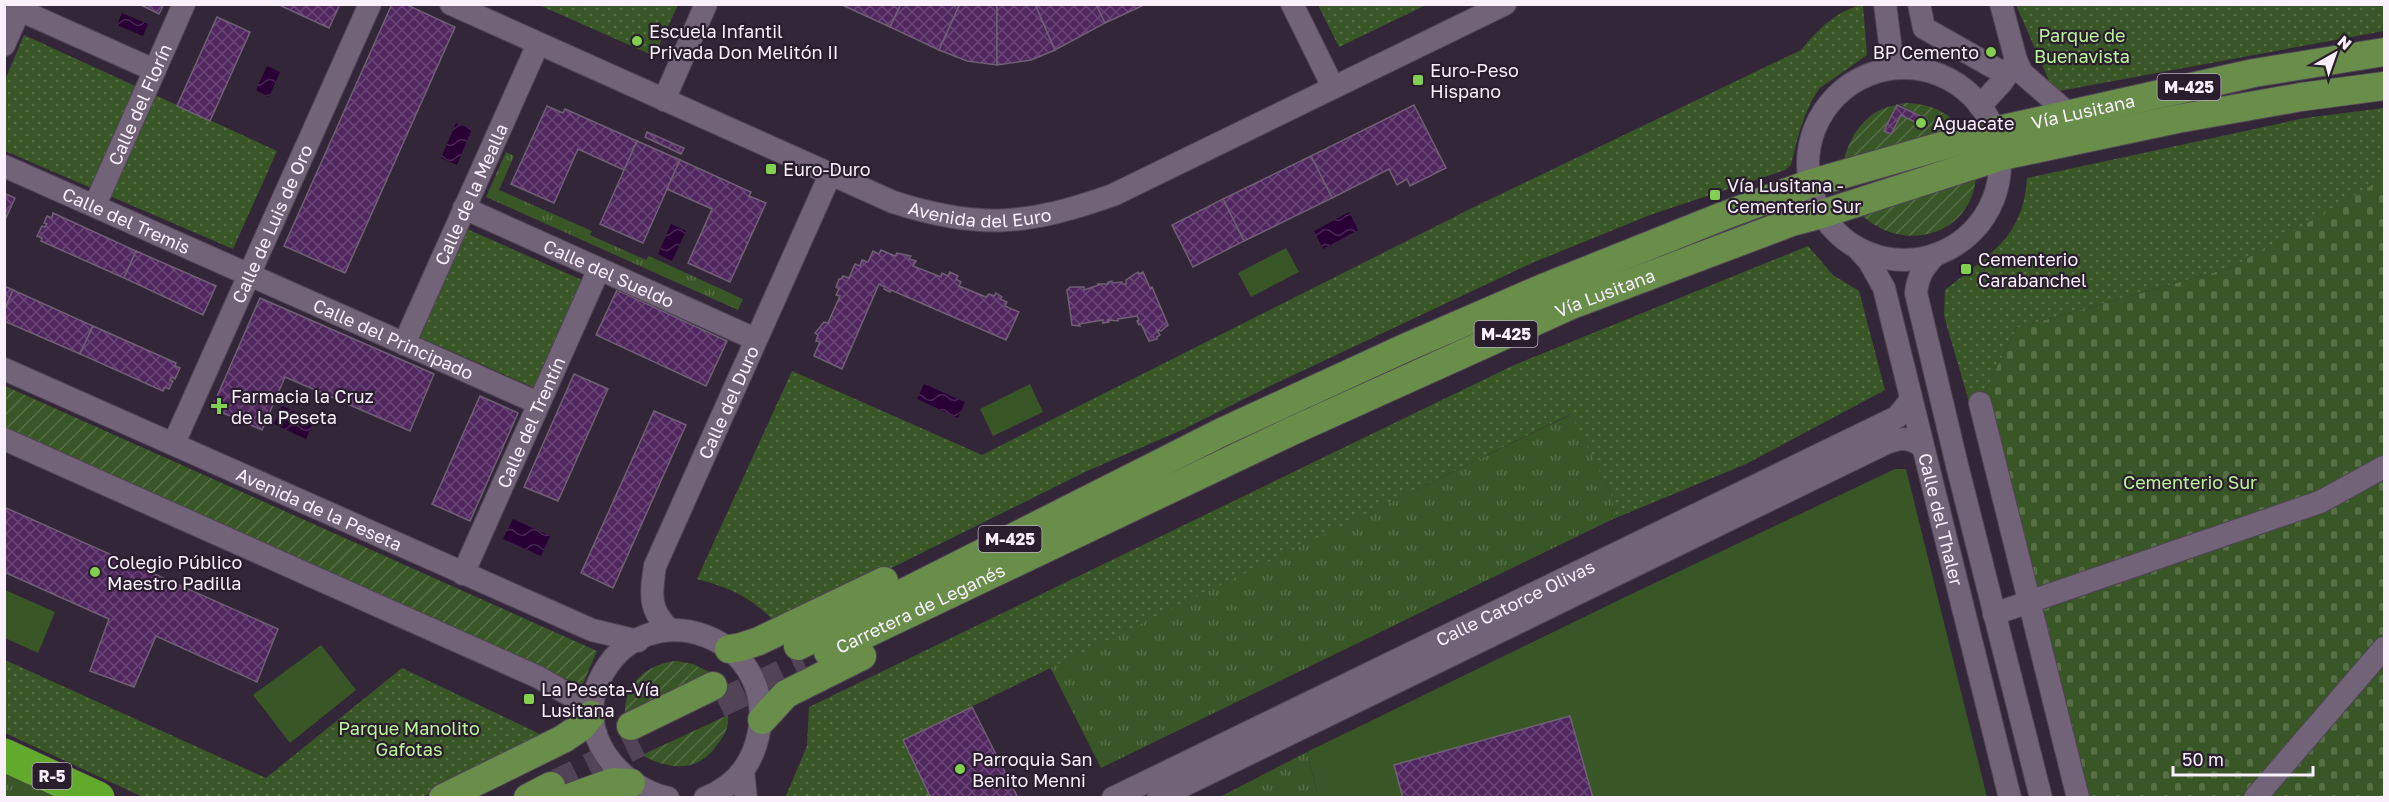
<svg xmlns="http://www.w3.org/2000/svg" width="2389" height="802" viewBox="0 0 2389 802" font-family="'Golos Text',sans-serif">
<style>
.grass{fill:url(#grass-tufts)}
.cemetery{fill:url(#cemetery-stones)}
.park{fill:url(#park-dots)}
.garden{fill:url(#garden-furrows)}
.pitch{fill:#395627}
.water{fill:url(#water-waves)}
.building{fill:url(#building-cross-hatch);stroke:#6f6074;stroke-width:1.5}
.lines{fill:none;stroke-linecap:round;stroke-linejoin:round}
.major-tunnel{stroke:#524456;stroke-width:28;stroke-dasharray:28 14;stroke-linecap:butt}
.minor-casing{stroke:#504555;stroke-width:24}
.major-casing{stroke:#504555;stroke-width:30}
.highway-casing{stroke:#504555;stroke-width:34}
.minor{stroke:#726378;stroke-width:22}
.major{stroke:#688e4a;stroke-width:28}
.highway{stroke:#62aa2b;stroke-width:33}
.poi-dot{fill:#82d04f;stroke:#2a1d2e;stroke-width:2}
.labels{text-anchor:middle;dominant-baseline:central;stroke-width:4.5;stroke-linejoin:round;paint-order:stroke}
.shield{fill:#2a1d2e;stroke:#bbb1be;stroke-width:1.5}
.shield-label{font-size:16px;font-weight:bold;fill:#f9f0fc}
.poi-label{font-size:18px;fill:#f9f0fc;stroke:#2a1d2e;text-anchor:start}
.park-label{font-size:18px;fill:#bbf699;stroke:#2a1d2e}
.street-label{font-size:18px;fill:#f9f0fc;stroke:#2a1d2e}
</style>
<defs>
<pattern id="grass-tufts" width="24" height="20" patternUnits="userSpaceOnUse" patternTransform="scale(1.5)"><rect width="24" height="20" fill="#395627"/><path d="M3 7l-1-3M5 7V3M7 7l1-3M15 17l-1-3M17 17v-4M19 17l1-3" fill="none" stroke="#566f47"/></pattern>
<pattern id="cemetery-stones" width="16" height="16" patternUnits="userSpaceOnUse" patternTransform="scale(1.5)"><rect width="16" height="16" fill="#395627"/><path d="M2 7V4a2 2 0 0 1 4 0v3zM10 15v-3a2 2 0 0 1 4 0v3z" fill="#566f47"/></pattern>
<pattern id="park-dots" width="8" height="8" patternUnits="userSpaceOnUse" patternTransform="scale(1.5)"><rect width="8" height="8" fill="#395627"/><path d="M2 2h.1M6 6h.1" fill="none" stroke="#566f47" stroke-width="1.8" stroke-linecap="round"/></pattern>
<pattern id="garden-furrows" width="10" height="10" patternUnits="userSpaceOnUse" patternTransform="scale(1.5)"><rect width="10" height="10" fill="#395627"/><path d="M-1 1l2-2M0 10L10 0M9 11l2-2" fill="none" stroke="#566f47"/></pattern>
<pattern id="water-waves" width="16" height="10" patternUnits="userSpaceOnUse" patternTransform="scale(1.5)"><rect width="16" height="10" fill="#290036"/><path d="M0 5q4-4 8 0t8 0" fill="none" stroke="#492654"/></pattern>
<pattern id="building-cross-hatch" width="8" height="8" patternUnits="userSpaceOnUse" patternTransform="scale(1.5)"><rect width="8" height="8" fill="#512760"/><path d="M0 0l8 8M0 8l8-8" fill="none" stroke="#6b4778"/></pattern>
</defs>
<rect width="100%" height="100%" fill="#342639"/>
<g class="grass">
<path d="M 506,152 L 514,156 L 499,190 L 592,231 L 590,235 L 646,260 L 649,256 L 743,299 L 738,310 L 486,197 Z"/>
<path d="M 1572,414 L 1614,500 L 1611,520 L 1101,768 L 1050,667 Z"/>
<path d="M 1307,752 L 1318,797 L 1218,798 Z"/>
<path d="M 4,768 L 74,797 L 5,797 Z"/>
</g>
<path class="cemetery" d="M 2384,173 L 2384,797 L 2069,797 L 1967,395 L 1985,391 L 2016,328 L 2233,267 Z"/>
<g class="park">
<path d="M 539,5 L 678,4 L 678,5 L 654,56 Z"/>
<path d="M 1318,5 L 1426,5 L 1339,47 Z"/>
<path d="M 1863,5 L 1867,55 L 1820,88 C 1804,109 1797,140 1791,165 L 1785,170 L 1650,215 L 1532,263 L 1270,386 L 1182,430 L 1087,471 L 853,587 L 775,622 C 751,597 730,588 697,579 L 792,371 L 982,455 L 1478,205 L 1801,50 C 1818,30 1836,10 1863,5 Z"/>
<path d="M 2016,5 L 2384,5 L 2384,31 L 2054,92 Z"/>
<path d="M 24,35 L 277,151 L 233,249 L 5,151 L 5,80 Z"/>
<path d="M 2384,108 L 2384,178 L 2233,267 L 2016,328 L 1985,391 L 1967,395 L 1944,316 L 1945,290 C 1989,254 2023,239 2027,178 L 2305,118 Z"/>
<path d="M 467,229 L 582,280 L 535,388 L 419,337 Z"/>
<path d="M 1808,246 L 1833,275 L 1859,291 L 1885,390 L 1746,464 L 1611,520 L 1614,500 L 1571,414 L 903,740 L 931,797 L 785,798 L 807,746 L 809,707 L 1514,365 Z"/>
<path d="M 5,660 L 266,778 L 402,668 L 542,735 L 423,797 L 145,798 L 5,733 Z"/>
</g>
<g class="garden">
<path d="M 1908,103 C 1929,104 1946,111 1960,126 L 1844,159 C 1852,132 1868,109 1897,105 L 1884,130 L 1891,134 L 1901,115 L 1923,126 L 1927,119 L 1899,104 Z"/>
<path d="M 1976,178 C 1970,239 1897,254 1859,212 Z"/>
<path d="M 5,386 L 597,651 L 582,686 L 5,428 Z"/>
<path d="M 677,661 L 693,664 L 711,673 L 625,715 C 623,684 648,663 677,661 Z"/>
<path d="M 728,715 C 729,728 725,735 717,745 C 698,773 668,770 642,755 Z"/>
</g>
<g class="pitch">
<path d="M 1286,248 L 1299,272 L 1251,297 L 1238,273 Z"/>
<path d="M 1030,384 L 1043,412 L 993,436 L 980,409 Z"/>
<path d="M 1895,469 L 1906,469 L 1987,797 L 1318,797 L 1307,752 L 1621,599 Z"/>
<path d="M 5,590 L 55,612 L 38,653 L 5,638 Z"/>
<path d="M 321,645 L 356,690 L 290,743 L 253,695 Z"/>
</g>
<g class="water">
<path d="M 122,13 L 148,24 L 143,36 L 117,25 Z"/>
<path d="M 267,66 L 280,72 L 269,97 L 256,90 Z"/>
<path d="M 456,123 L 472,129 L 457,165 L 441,158 Z"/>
<path d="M 1349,212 L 1358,230 L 1323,249 L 1314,231 Z"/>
<path d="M 671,224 L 686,231 L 672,261 L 658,254 Z"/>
<path d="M 924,384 L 965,402 L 958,418 L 917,399 Z"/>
<path d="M 282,406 L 314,420 L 306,439 L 274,424 Z"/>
<path d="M 513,519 L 550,536 L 541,556 L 503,539 Z"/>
</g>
<g class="building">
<path d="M 139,4 L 164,4 L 159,14 Z"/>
<path d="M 277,4 L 340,4 L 329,28 Z"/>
<path d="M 392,4 L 405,4 L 455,27 L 345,273 L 284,246 Z"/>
<path d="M 840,4 L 901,4 L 890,27 Z"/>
<path d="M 901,4 L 960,4 L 939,50 L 890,27 Z"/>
<path d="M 960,4 L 997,4 L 997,65 L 967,61 L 939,50 Z"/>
<path d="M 997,4 L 1035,4 L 1055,50 L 1031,60 L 997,65 Z"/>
<path d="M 1035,4 L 1096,4 L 1105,23 L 1055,50 Z"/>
<path d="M 1096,4 L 1146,4 L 1105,23 Z"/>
<path d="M 217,17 L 250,32 L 210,121 L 177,106 Z"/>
<path d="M 1414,105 L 1446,168 L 1410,186 L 1407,179 L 1397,185 L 1389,169 L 1332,198 L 1311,156 Z"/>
<path d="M 1897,105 L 1927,119 L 1923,126 L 1901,115 L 1891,134 L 1884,131 Z"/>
<path d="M 547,106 L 563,113 L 565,109 L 637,141 L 624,170 L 578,149 L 554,203 L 511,184 Z"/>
<path d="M 647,132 L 684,148 L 681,154 L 645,137 Z"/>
<path d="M 637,141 L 680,160 L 643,243 L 600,224 Z"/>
<path d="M 1311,156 L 1332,198 L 1244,241 L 1223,199 Z"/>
<path d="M 680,160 L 751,192 L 749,196 L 766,203 L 730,282 L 688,263 L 712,209 L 667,189 Z"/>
<path d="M 4,193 L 15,198 L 4,222 Z"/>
<path d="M 1223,199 L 1244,241 L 1193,267 L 1172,225 Z"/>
<path d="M 53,213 L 136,251 L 124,278 L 41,241 L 42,238 L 37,236 L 42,226 L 45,227 L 47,224 L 44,223 L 47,216 L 52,218 Z"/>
<path d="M 881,250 L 895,256 L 897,253 L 911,256 L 909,259 L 916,261 L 913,266 L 941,277 L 942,273 L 948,276 L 950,272 L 958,276 L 956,279 L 961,282 L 959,286 L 986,297 L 989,294 L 994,296 L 996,293 L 1002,297 L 1000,299 L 1007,302 L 1005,306 L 1019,312 L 1006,340 L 891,290 L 890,292 L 884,289 L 885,287 L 879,284 L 842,369 L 814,356 L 820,342 L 816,341 L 818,335 L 815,333 L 824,322 L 828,323 L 840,296 L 836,295 L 839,289 L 836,287 L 839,279 L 841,279 L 843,276 L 849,278 L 855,264 L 860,266 L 862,260 L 868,262 L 873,251 L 879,254 Z"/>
<path d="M 136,251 L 216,286 L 203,315 L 124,278 Z"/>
<path d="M 1138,272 L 1139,274 L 1143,272 L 1150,288 L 1152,287 L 1168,325 L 1161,331 L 1157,330 L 1160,335 L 1157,337 L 1157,339 L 1149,341 L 1141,324 L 1139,325 L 1137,321 L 1139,320 L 1137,316 L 1118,319 L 1118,321 L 1108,320 L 1109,322 L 1103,323 L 1103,320 L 1079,324 L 1080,326 L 1072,325 L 1067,290 L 1070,287 L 1084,287 L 1084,290 L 1099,285 L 1098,284 L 1108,284 L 1108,282 L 1112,281 L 1113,283 L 1122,282 L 1122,284 L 1126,284 L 1126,280 Z"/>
<path d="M 4,286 L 13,290 L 4,311 Z"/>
<path d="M 13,290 L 93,326 L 80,354 L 4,321 L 4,311 Z"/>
<path d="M 617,290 L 727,341 L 706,386 L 596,335 Z"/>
<path d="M 260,298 L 434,374 L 410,431 L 285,377 L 262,430 L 212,408 Z"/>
<path d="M 93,326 L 176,363 L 175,366 L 180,368 L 175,379 L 171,377 L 170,380 L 173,381 L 169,389 L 165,387 L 163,391 L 80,354 Z"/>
<path d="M 574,374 L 608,389 L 558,501 L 524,487 Z"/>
<path d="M 480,396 L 518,413 L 470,521 L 432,504 Z"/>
<path d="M 654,411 L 686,425 L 613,588 L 581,573 Z"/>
<path d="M 4,507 L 278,629 L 257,682 L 156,636 L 134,687 L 90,671 L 109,619 L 4,572 Z"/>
<path d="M 972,707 L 1018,798 L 931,798 L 903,740 Z"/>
<path d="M 1570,716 L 1593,798 L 1403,798 L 1394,765 Z"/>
</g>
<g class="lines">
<g class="major-tunnel">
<path d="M 719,704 L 804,663"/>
<path d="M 551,786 L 639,743"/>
</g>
<g class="minor-casing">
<g id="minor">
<path d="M 6,4 L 154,70"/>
<path id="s1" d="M 451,4 L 893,202 C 980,230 1028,225 1113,195 L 1505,4"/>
<path d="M 1292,4 L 1333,87"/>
<path d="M 1885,4 L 1893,67"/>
<path d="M 1919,4 L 1924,28 L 2007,75"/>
<path d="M 4,45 L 19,11"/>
<path d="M 2016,60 L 2022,73 L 2068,113"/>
<circle cx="1904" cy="164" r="96"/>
<path d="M 664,100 L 706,4"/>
<path d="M 1980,106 L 2002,82 L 2016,60 L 2001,4"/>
<path id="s2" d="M 4,166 L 538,403"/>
<path id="s3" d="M 95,205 L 184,4"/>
<path id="s4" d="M 464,208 L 755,339"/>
<path id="s5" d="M 1859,250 L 1869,261 L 1884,288 L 2010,798"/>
<path d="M 1935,255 C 1923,268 1918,276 1916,293 L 1957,465 L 2041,798"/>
<path id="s6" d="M 404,344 L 538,44"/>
<path id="s7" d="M 4,369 L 592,630 L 638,641"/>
<path d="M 1980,403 L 2078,798"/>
<path d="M 4,439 L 538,677 L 591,707"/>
<path id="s8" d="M 174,443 L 370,4"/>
<path id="s9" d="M 463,574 L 599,269"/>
<path d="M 1994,614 L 2320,502 L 2384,467"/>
<path id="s10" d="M 670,630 C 648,610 651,593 655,566 L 830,175"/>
<path d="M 743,771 L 746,798"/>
<path d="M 668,798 C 618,786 575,733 599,681 C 644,584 788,638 756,744 C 748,770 731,788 705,798"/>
<path id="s11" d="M 1113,798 L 1897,417 L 1911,400"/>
<path d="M 1158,798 L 1882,445 C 1899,438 1906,436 1922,446"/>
<path d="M 2255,798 L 2384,648"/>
</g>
</g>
<g class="major-casing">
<g id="major">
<path id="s12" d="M 798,646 L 1222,432 L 1407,347 L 1543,288 L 1723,216 L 1809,184 L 1994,131 L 2254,73 L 2384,52"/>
<path d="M 729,649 L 741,647 L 759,641 L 884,581"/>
<path id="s13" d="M 828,652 L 1292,431 L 1569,306 L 1792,222 L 1822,214 L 2002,156 L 2177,119 L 2301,97 L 2384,86"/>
<path d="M 762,720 L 786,694 L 862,656"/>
<path d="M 631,726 L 713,686"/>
<path d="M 443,798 L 563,739 L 581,727 L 591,715"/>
<path d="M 528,798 L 551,786"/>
<path d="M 569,798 L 613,782 L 631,783"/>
</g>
</g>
<g class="highway-casing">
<path id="highway" d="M 4,755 L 98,798"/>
</g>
<use href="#minor" class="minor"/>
<use href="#major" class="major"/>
<use href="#highway" class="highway"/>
</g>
<g class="poi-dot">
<circle cx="637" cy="41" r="6"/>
<circle cx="1991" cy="52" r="6"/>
<rect x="1412" y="74" width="12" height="12" rx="3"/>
<circle cx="1921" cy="123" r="6"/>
<rect x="765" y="163" width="12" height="12" rx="3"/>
<rect x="1709" y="189" width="12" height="12" rx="3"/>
<rect x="1960" y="263" width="12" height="12" rx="3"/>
<path d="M216 397h6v6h6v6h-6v6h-6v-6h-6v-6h6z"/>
<circle cx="95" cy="572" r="6"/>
<rect x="523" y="693" width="12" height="12" rx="3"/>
<circle cx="960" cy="769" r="6"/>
</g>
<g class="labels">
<g class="shield">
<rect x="2157.5" y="74" width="63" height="26" rx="4.5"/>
<rect x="1474.5" y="321" width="63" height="26" rx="4.5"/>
<rect x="978.5" y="526" width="63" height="26" rx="4.5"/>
<rect x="32.5" y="763" width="39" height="26" rx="4.5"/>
</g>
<g class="shield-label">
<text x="2189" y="87">M-425</text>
<text x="1506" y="334">M-425</text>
<text x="1010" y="539">M-425</text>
<text x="52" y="776">R-5</text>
</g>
<g class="poi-label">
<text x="649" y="31">Escuela Infantil<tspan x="649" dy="21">Privada Don Melitón II</tspan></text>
<text x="1979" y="52" text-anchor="end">BP Cemento</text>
<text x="1430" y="70">Euro-Peso<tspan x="1430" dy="21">Hispano</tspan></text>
<text x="1933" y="123">Aguacate</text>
<text x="783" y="169">Euro-Duro</text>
<text x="1727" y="185">Vía Lusitana -<tspan x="1727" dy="21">Cementerio Sur</tspan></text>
<text x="1978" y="259">Cementerio<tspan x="1978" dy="21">Carabanchel</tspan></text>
<text x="231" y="396">Farmacia la Cruz<tspan x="231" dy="21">de la Peseta</tspan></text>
<text x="107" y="562">Colegio Público<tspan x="107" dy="21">Maestro Padilla</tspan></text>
<text x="541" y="689">La Peseta-Vía<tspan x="541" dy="21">Lusitana</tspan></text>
<text x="972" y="759">Parroquia San<tspan x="972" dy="21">Benito Menni</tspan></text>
</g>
<g class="park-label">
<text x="2082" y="35">Parque de<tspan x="2082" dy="21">Buenavista</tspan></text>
<text x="2190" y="482">Cementerio Sur</text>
<text x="409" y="728">Parque Manolito<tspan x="409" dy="21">Gafotas</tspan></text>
</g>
<g class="street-label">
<text stroke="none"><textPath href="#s3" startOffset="110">Calle del Florín</textPath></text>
<text stroke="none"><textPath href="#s12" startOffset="1396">Vía Lusitana</textPath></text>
<text stroke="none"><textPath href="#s6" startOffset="164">Calle de la Mealla</textPath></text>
<text stroke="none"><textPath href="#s1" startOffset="573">Avenida del Euro</textPath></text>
<text stroke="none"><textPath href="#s2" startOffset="134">Calle del Tremis</textPath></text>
<text stroke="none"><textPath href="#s8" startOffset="240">Calle de Luis de Oro</textPath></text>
<text stroke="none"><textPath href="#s4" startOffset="159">Calle del Sueldo</textPath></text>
<text stroke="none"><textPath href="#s13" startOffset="856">Vía Lusitana</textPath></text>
<text stroke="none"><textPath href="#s2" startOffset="426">Calle del Principado</textPath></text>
<text stroke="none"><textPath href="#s10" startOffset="249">Calle del Duro</textPath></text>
<text stroke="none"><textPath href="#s9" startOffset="166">Calle del Trentín</textPath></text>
<text stroke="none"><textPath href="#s7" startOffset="345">Avenida de la Peseta</textPath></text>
<text stroke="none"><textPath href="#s5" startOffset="284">Calle del Thaler</textPath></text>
<text stroke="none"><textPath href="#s11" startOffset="447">Calle Catorce Olivas</textPath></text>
<text stroke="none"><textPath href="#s13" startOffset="102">Carretera de Leganés</textPath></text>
</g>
</g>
<rect width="2389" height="802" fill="none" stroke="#f9f0fc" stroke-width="12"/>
<g transform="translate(2335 54) rotate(40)" stroke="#2a1d2e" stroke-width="4.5" paint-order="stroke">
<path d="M0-4.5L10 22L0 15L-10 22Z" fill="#f9f0fc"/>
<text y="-9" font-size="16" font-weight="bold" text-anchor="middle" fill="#f9f0fc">N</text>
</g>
<path d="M2173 766v9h140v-9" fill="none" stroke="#f9f0fc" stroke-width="3"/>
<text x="2182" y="766" font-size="18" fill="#f9f0fc" stroke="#2a1d2e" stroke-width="4.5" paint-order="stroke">50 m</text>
</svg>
